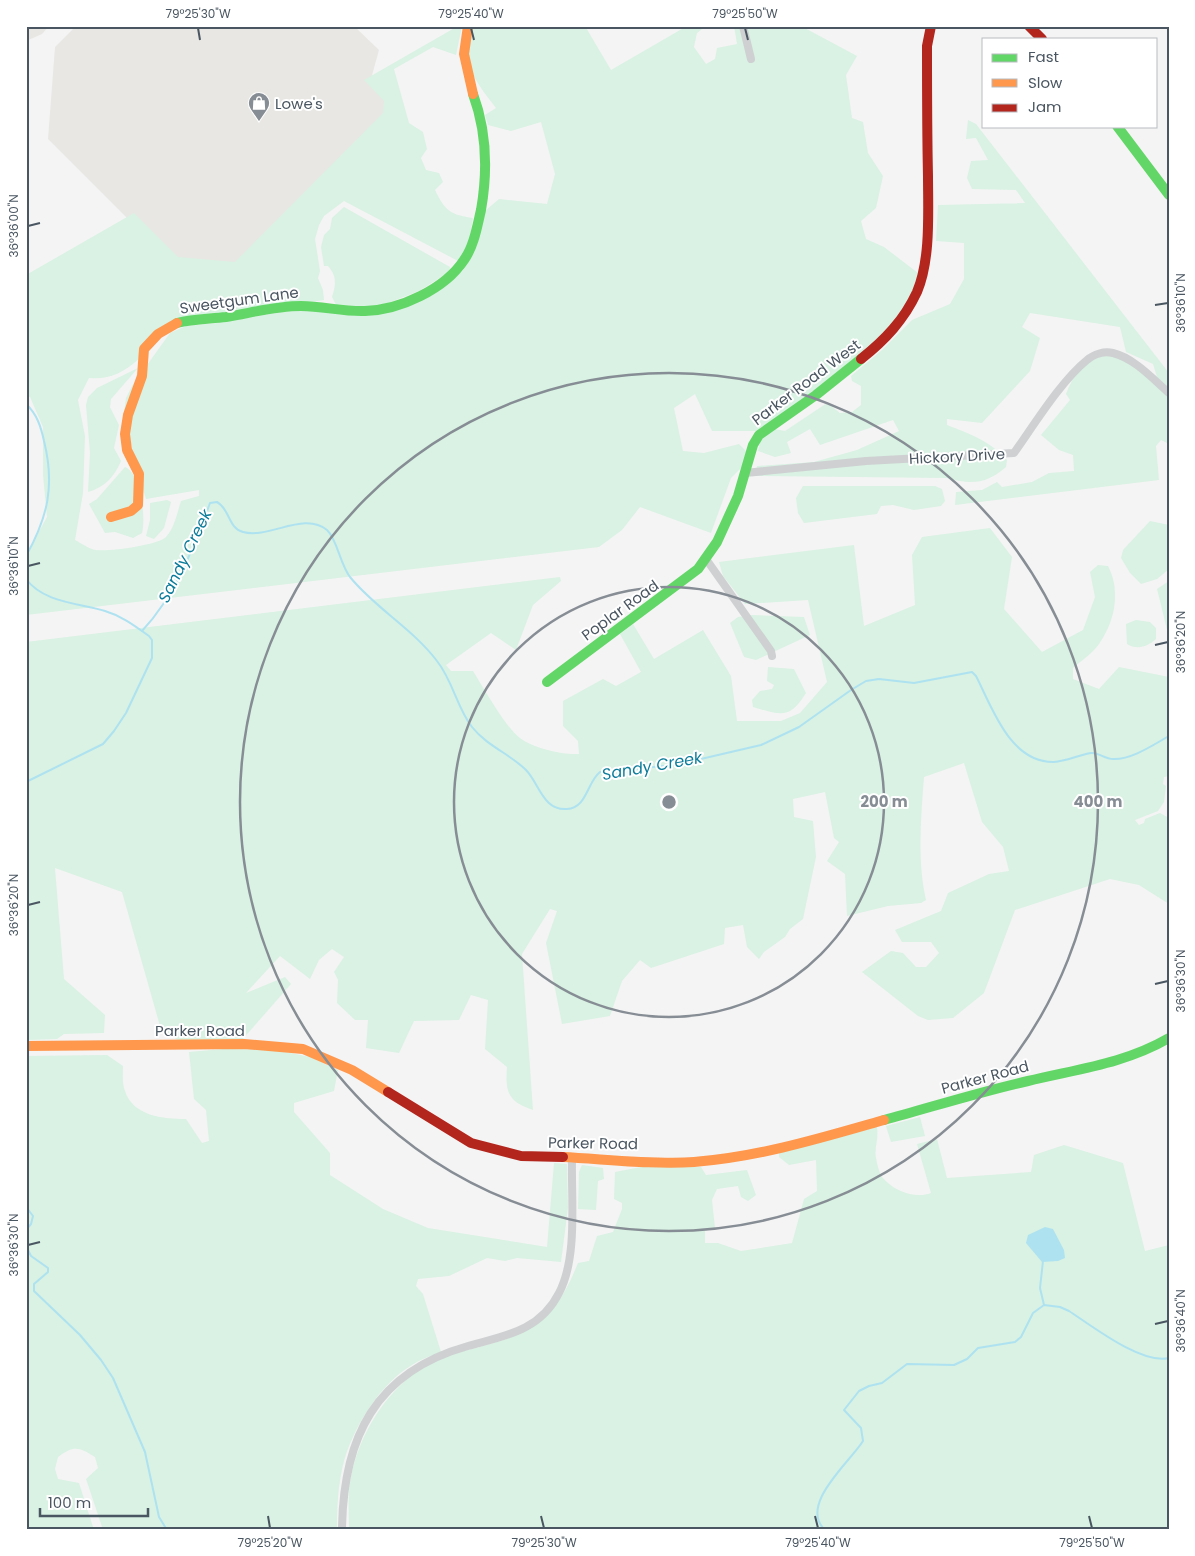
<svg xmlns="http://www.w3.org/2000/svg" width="1195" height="1556" viewBox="0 0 1195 1556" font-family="Poppins,sans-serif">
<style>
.commercial{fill:#e8e7e3}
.green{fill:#d9f2e3}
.water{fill:#aee2f0}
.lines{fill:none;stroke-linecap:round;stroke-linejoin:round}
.stream{stroke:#aee2f0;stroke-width:2}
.street{stroke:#ced0d2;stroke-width:8}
.fast{stroke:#63d668;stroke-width:10}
.slow{stroke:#ff974d;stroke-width:10}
.jam{stroke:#b3261e;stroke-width:10}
.ticks{fill:none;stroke:#4a5661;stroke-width:2}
.ring{fill:none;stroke:#868d94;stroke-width:2.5}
.labels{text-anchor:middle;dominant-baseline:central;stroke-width:4;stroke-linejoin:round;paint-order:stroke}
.poi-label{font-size:15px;fill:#4a5661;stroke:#fff;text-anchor:start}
.street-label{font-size:15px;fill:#4a5661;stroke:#fff}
.water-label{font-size:16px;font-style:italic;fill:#0c7c9b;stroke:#fff}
.centre{fill:#868d94;stroke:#fff;stroke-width:2.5}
.ring-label{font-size:15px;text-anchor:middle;font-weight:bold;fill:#868d94;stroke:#fff;stroke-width:4;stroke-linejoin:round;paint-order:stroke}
.neatline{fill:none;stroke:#4a5661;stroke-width:2}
.ticks-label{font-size:12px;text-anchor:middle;fill:#4a5661}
</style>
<rect width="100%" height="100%" fill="#f4f4f4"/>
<g class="commercial">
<path d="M 26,26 L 49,26 L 42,34 L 26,41 Z"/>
<path d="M 76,26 L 354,26 L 379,50 L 371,79 L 396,107 L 236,271 L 178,269 L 48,139 L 55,47 Z"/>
</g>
<g class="green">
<path d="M 458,26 L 462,26 L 456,55 L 433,47 L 394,69 L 409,123 L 423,132 L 427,149 L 421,158 L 426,170 L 439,173 L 443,182 L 435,190 C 445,211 451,215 473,218 L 469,243 L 460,262 L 344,201 L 324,216 L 319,225 L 315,239 L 320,271 L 318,278 L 323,290 L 324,300 L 166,324 C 149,351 125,382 89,378 L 78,400 L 85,436 L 83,493 L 75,540 C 81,543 89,549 96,550 C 108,552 159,545 166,537 C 175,527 177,513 181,501 L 199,496 L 199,490 L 146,499 L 137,470 L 124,412 L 126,398 L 132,386 L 170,333 L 186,326 L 217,323 L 305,308 L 390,310 L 462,272 L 477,245 L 485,211 L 499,199 L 547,204 L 555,174 L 541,122 L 511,131 L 488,125 L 485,115 L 496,108 C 473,78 462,66 472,26 L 585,26 L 611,70 L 687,26 L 706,26 L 697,33 L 694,47 L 706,64 L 715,59 L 717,48 L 737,44 L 734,26 L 801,26 L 857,56 L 846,75 L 852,118 L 863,122 L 868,153 L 883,176 L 876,208 L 861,221 L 866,239 L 884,247 L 918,273 L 909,302 L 897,320 L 873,345 L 809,396 L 758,431 L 712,431 L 695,394 L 674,408 L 683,451 L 704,453 L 739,444 L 747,452 L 743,466 L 731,478 L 711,533 L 640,507 L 622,530 L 599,547 L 26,615 L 26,555 L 47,517 L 43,475 L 43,427 L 30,397 L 26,394 L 26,275 L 134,213 L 178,257 L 235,262 L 383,113 L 384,101 L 364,80 Z"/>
<path d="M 968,120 L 976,124 L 1169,373 L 1169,388 L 1157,377 L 1153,364 L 1126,352 L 1120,327 L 1030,313 L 1022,327 L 1040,338 L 1030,371 L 982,423 L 947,419 L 947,425 C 970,434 990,441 1007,460 L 1006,467 C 986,484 972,485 947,478 L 756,476 L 757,466 L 814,462 L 857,450 L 899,431 L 893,420 L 820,445 L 810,429 L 787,442 L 791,453 L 775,457 L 758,451 L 761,437 L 774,429 L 785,431 L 827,403 L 840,413 L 852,412 L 861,405 L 861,386 L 852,381 L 851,376 L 882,350 L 912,320 L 950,304 L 964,279 L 964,243 L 936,241 L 938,205 L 1025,203 L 1016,190 L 972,189 L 967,178 L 971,161 L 988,160 L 976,138 L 966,139 Z"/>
<path d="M 344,207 L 450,267 L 449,272 L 419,291 L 375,308 L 336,305 L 332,297 C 336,285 337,276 328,266 L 324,266 L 321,247 L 324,235 L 330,229 L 332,218 Z"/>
<path d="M 1105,355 C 1131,356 1150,381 1169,397 L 1169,444 L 1161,440 L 1156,446 L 1159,480 L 955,505 L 956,492 L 982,490 L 997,482 L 1002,487 L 1032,482 L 1049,473 L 1074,471 L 1073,455 L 1059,450 L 1041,435 L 1070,400 L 1066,394 C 1073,374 1086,361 1105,355 Z"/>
<path d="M 138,368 L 111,399 L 110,407 L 119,425 L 114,448 L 121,461 C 114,477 105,487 88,492 L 90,453 L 86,405 L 88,397 L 97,388 Z"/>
<path d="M 125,467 C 141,473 146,518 142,533 L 133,538 L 115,532 L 105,533 L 89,504 L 97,499 Z"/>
<path d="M 803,486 L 935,486 L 942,489 L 945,501 L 941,506 L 914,510 L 893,505 L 881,506 L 877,514 L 804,523 L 798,513 L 796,498 Z"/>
<path d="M 167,500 L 171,502 L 164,528 L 154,539 L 146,536 L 150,520 L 150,503 Z"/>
<path d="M 1150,521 L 1169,525 L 1169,569 L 1157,579 L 1141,584 L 1130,573 L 1121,558 L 1123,550 Z"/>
<path d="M 990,528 L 1012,557 L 1004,609 L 1042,652 L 1083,630 L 1095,597 L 1090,572 L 1098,565 L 1108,566 C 1121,591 1115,621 1099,644 C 1093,653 1081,661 1073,668 L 1073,679 L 1099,689 L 1119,667 L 1169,677 L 1169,776 L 1164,777 L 1163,784 L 1166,786 L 1164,802 L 1158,811 L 1135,820 L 1139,825 L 1144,823 L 1145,819 L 1160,813 L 1169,818 L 1169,904 L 1139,885 L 1110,879 L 1015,910 L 984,993 L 953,1018 L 928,1020 L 918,1016 L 862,972 L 891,951 L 903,953 L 916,967 L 926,967 L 939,953 L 931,942 L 902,942 L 895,930 L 941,911 L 948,893 L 989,874 L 1009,871 L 1003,847 L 982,822 L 964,763 L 924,777 C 921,817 917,861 926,900 L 921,903 L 888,906 L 847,916 L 845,874 L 827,861 L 839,842 L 834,838 L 825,792 L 793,799 L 794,817 L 813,821 L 816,857 L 803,919 L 790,929 L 785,937 L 764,952 L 759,959 L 747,947 L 743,925 L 725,928 L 724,944 L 651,968 L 640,960 L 622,981 L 610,1016 L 562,1024 L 546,943 L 557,911 L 550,909 L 522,954 L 533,1110 C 508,1102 505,1092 507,1067 L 485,1049 L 488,1000 L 471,995 L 459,1020 L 414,1021 L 399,1053 L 366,1048 L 368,1020 L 355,1020 L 337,1003 L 338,980 L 334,972 L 344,957 L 332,949 L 319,960 L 310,979 L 280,956 L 246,993 L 285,977 L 291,984 L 242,1040 L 180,1042 L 160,1026 L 122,892 L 55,868 L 64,979 L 105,1015 L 104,1033 L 64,1034 L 57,1039 L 26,1040 L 26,642 L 560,577 L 561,581 L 533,605 L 516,650 L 491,633 L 446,665 L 451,671 L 473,671 C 483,687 506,728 520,738 C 533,748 562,755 579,754 L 578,741 L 563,726 L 563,701 L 603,679 L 616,686 L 641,672 L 620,634 L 633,624 L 654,659 L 703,630 L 731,676 L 737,721 L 781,721 L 800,713 L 827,682 L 808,600 L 745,604 L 723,576 L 719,562 L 854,545 L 864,626 L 915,605 L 912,555 L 922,537 Z"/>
<path d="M 1169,581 L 1169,638 L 1157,589 Z"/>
<path d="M 752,615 L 804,617 L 810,635 L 756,660 L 744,657 L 730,623 L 738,617 Z"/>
<path d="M 1136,620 L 1150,622 L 1156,628 L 1156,639 C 1147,647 1137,650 1127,644 L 1126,624 Z"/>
<path d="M 768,667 L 794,669 L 806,693 C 789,720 781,715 753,707 L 752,700 L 760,691 L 772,689 L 774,685 L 767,681 Z"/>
<path d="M 223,1049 L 276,1050 L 310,1057 L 338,1070 L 334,1091 L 294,1103 L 294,1112 L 330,1153 L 330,1175 L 383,1209 L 428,1228 L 547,1247 L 554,1163 L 567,1164 L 568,1208 L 561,1262 L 517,1258 L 505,1261 L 487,1258 L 449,1276 L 418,1279 L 416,1286 L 423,1294 L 441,1352 C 431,1356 421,1359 412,1365 C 381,1383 354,1426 344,1461 C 338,1484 337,1506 337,1530 L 103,1530 L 86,1479 L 98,1468 L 95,1457 C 79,1447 74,1445 58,1457 L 55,1469 L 58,1479 L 79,1483 L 94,1530 L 26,1530 L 26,1056 L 107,1055 L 123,1066 C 123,1074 122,1084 125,1091 C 133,1116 163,1119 186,1119 L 202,1143 L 209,1141 L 206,1110 L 194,1099 L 189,1052 Z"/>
<path d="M 920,1117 L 925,1136 L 891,1142 L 886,1126 Z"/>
<path d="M 877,1127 C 879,1140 874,1148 876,1158 C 877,1163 879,1173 882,1177 C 893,1191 915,1199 931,1193 L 917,1144 L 937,1139 L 947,1178 L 1031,1172 L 1034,1155 L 1064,1145 L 1123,1163 L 1145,1251 L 1169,1245 L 1169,1530 L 349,1530 C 349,1517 348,1504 349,1492 C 354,1437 391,1378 443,1357 C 455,1352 470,1350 483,1346 C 537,1332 557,1315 578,1263 L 589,1261 L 597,1236 L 613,1232 L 622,1209 L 622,1203 L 614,1199 L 615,1172 L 646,1166 L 701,1167 L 706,1175 L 747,1170 L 756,1195 L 748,1201 L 741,1197 L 738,1186 L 717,1189 L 712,1200 L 715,1228 L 705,1231 L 705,1243 L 718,1243 L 741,1251 L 792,1243 L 804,1199 L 817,1191 L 816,1160 L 789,1165 L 779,1157 L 779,1153 Z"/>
<path d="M 582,1165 L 603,1168 L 604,1179 L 598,1181 L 596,1210 L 578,1209 L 579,1172 Z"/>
</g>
<path class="water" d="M 1045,1227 L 1053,1229 L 1064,1250 L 1065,1258 L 1058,1261 L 1042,1262 L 1026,1243 L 1028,1235 Z"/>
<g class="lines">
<g class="stream">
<path d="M 26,404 C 37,414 41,427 44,441 C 55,485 48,517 26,556"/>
<path d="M 26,579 C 44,603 79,603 105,611 C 122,616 135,626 149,636 L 152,640 L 152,658 L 126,713 L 114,731 L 103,744 L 26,782"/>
<path d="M 142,631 C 175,596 194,547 210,503 L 217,502 C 230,509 228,528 243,532 C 270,539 304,511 327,530 C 337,539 340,564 350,577 C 375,608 412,628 437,661 C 453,681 457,708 472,727 C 487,746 510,754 526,770 C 539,783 543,811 567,809 C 587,808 587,782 600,772 L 675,765 L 761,745 L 799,727 L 851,690 L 866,681 L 879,679 L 914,683 L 972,672 L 976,676 C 992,707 1010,763 1054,762 C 1066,761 1079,755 1091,753 C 1098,752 1105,759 1113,759 C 1131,760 1153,745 1169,736"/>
<path d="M 26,1207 L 33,1216 L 31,1224 L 26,1230"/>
<path d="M 26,1246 L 31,1256 L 48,1268 L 48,1272 L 34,1284 L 34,1291 L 80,1335 L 101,1360 L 113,1378 L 145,1452 L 159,1517 L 167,1530"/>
<path d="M 1043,1261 L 1040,1288 L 1044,1305"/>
<path d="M 825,1530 C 798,1505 850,1462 863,1441 L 861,1428 L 844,1410 L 859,1391 L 869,1386 L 882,1383 L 907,1364 L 954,1365 L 967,1359 L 978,1348 L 1015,1342 L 1021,1337 L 1033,1313 L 1044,1305 L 1060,1307 L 1069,1311 C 1092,1326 1142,1365 1169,1358"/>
</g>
<g class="street">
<path d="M 743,26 L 751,59"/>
<path d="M 745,473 L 866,461 L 1014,453 C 1034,425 1061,381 1087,360 C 1094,354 1104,351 1113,353 C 1134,358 1153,379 1169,393"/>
<path d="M 706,559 L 771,651 L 772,656"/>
<path d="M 342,1530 C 343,1438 375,1372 468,1346 C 504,1336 540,1331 559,1293 C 578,1257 571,1199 572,1158"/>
</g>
<g class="fast">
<path d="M 1117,126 L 1169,195"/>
<path d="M 177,323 C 193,319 209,319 226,317 C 251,313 275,306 301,306 C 323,306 344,312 365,311 C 400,310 445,289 464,260 C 474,246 477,227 481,210 C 488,170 487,132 473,94"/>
<path d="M 547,682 L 698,569 L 717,542 L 738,496 L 753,445 L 759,435 L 816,395 L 861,359"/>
<path d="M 884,1120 C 932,1107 979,1092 1028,1081 C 1077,1069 1124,1064 1169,1038"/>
</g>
<g class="slow">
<path d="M 468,26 L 464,54 L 473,94"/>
<path d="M 111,517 L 131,511 L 138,505 L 139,474 L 127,450 L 125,434 L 128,415 L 142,376 L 144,349 L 158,334 L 177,323"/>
<path d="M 26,1046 L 244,1044 L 303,1049 L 352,1070 L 388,1092"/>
<path d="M 563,1157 C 604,1159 654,1165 694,1162 C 759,1157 821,1138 884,1120"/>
</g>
<g class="jam">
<path d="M 1029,26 L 1042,39"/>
<path d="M 861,359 C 885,340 904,320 917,292 C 931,259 928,211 928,176 C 927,132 927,89 927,46 L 931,26"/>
<path d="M 388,1092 L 471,1143 L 521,1156 L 563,1157"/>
</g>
</g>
<path class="ticks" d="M 198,28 L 200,40M 471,28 L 474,40M 745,28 L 748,40M 28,226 L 40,223M 1155,305 L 1168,303M 28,566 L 40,563M 1155,645 L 1168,642M 28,905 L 40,902M 1155,984 L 1168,981M 28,1245 L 40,1242M 1155,1324 L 1168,1321M 268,1516 L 270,1528M 541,1516 L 544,1528M 815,1516 L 818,1528M 1089,1516 L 1092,1528"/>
<g class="ring">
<circle cx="669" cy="802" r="215"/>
<circle cx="669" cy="802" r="429"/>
</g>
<defs>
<g id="shop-pin" transform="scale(1.125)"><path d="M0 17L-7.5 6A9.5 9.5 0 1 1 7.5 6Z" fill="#868d94" stroke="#fff"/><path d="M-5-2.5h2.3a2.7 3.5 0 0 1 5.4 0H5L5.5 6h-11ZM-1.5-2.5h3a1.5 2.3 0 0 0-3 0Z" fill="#fff"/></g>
</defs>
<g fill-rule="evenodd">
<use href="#shop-pin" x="259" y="103"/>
</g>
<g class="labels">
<g class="poi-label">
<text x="275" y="103">Lowe's</text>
</g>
<g class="street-label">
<text transform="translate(239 300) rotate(-8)">Sweetgum Lane</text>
<text transform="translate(806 382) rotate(-37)">Parker Road West</text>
<text transform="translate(957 456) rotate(-3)">Hickory Drive</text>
<text transform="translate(620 610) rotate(-36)">Poplar Road</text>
<text x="200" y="1030">Parker Road</text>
<text transform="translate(985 1077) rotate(-15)">Parker Road</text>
<text transform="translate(593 1143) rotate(1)">Parker Road</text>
</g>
<g class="water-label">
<text transform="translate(185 556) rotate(-64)">Sandy Creek</text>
<text transform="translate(652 766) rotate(-10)">Sandy Creek</text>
</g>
</g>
<circle cx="669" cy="802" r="8" class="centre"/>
<g class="ring-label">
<text x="884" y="807">200 m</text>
<text x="1098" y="807">400 m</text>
</g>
<rect width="1195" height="1556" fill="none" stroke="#ffffff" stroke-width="55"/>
<rect x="982" y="38" width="175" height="90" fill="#ffffff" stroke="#b7bbc0"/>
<rect x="992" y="54" width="25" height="8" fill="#63d668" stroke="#b7bbc0"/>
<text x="1028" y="62" font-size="15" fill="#4a5661">Fast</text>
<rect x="992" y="79" width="25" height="8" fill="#ff974d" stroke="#b7bbc0"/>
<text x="1028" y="88" font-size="15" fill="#4a5661">Slow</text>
<rect x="992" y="104" width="25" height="8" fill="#b3261e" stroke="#b7bbc0"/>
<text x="1028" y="112" font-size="15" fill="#4a5661">Jam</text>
<path d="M40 1508v8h108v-8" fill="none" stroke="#4a5661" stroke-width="2.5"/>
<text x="48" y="1508" font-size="15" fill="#4a5661" stroke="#ffffff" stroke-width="4" paint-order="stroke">100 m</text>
<rect x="28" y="28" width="1140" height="1500" class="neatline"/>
<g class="ticks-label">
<text x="198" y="18">79°25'30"W</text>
<text x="471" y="18">79°25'40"W</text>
<text x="745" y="18">79°25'50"W</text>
<text transform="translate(14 226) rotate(-90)" y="4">36°36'00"N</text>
<text transform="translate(1181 303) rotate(-90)" y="4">36°36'10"N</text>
<text transform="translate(14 566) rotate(-90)" y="4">36°36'10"N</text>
<text transform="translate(1181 642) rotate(-90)" y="4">36°36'20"N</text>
<text transform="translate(14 905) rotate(-90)" y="4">36°36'20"N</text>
<text transform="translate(1181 981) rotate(-90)" y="4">36°36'30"N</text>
<text transform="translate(14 1245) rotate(-90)" y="4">36°36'30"N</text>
<text transform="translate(1181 1321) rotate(-90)" y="4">36°36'40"N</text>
<text x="270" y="1547">79°25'20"W</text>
<text x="544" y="1547">79°25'30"W</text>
<text x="818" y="1547">79°25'40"W</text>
<text x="1092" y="1547">79°25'50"W</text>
</g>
</svg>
